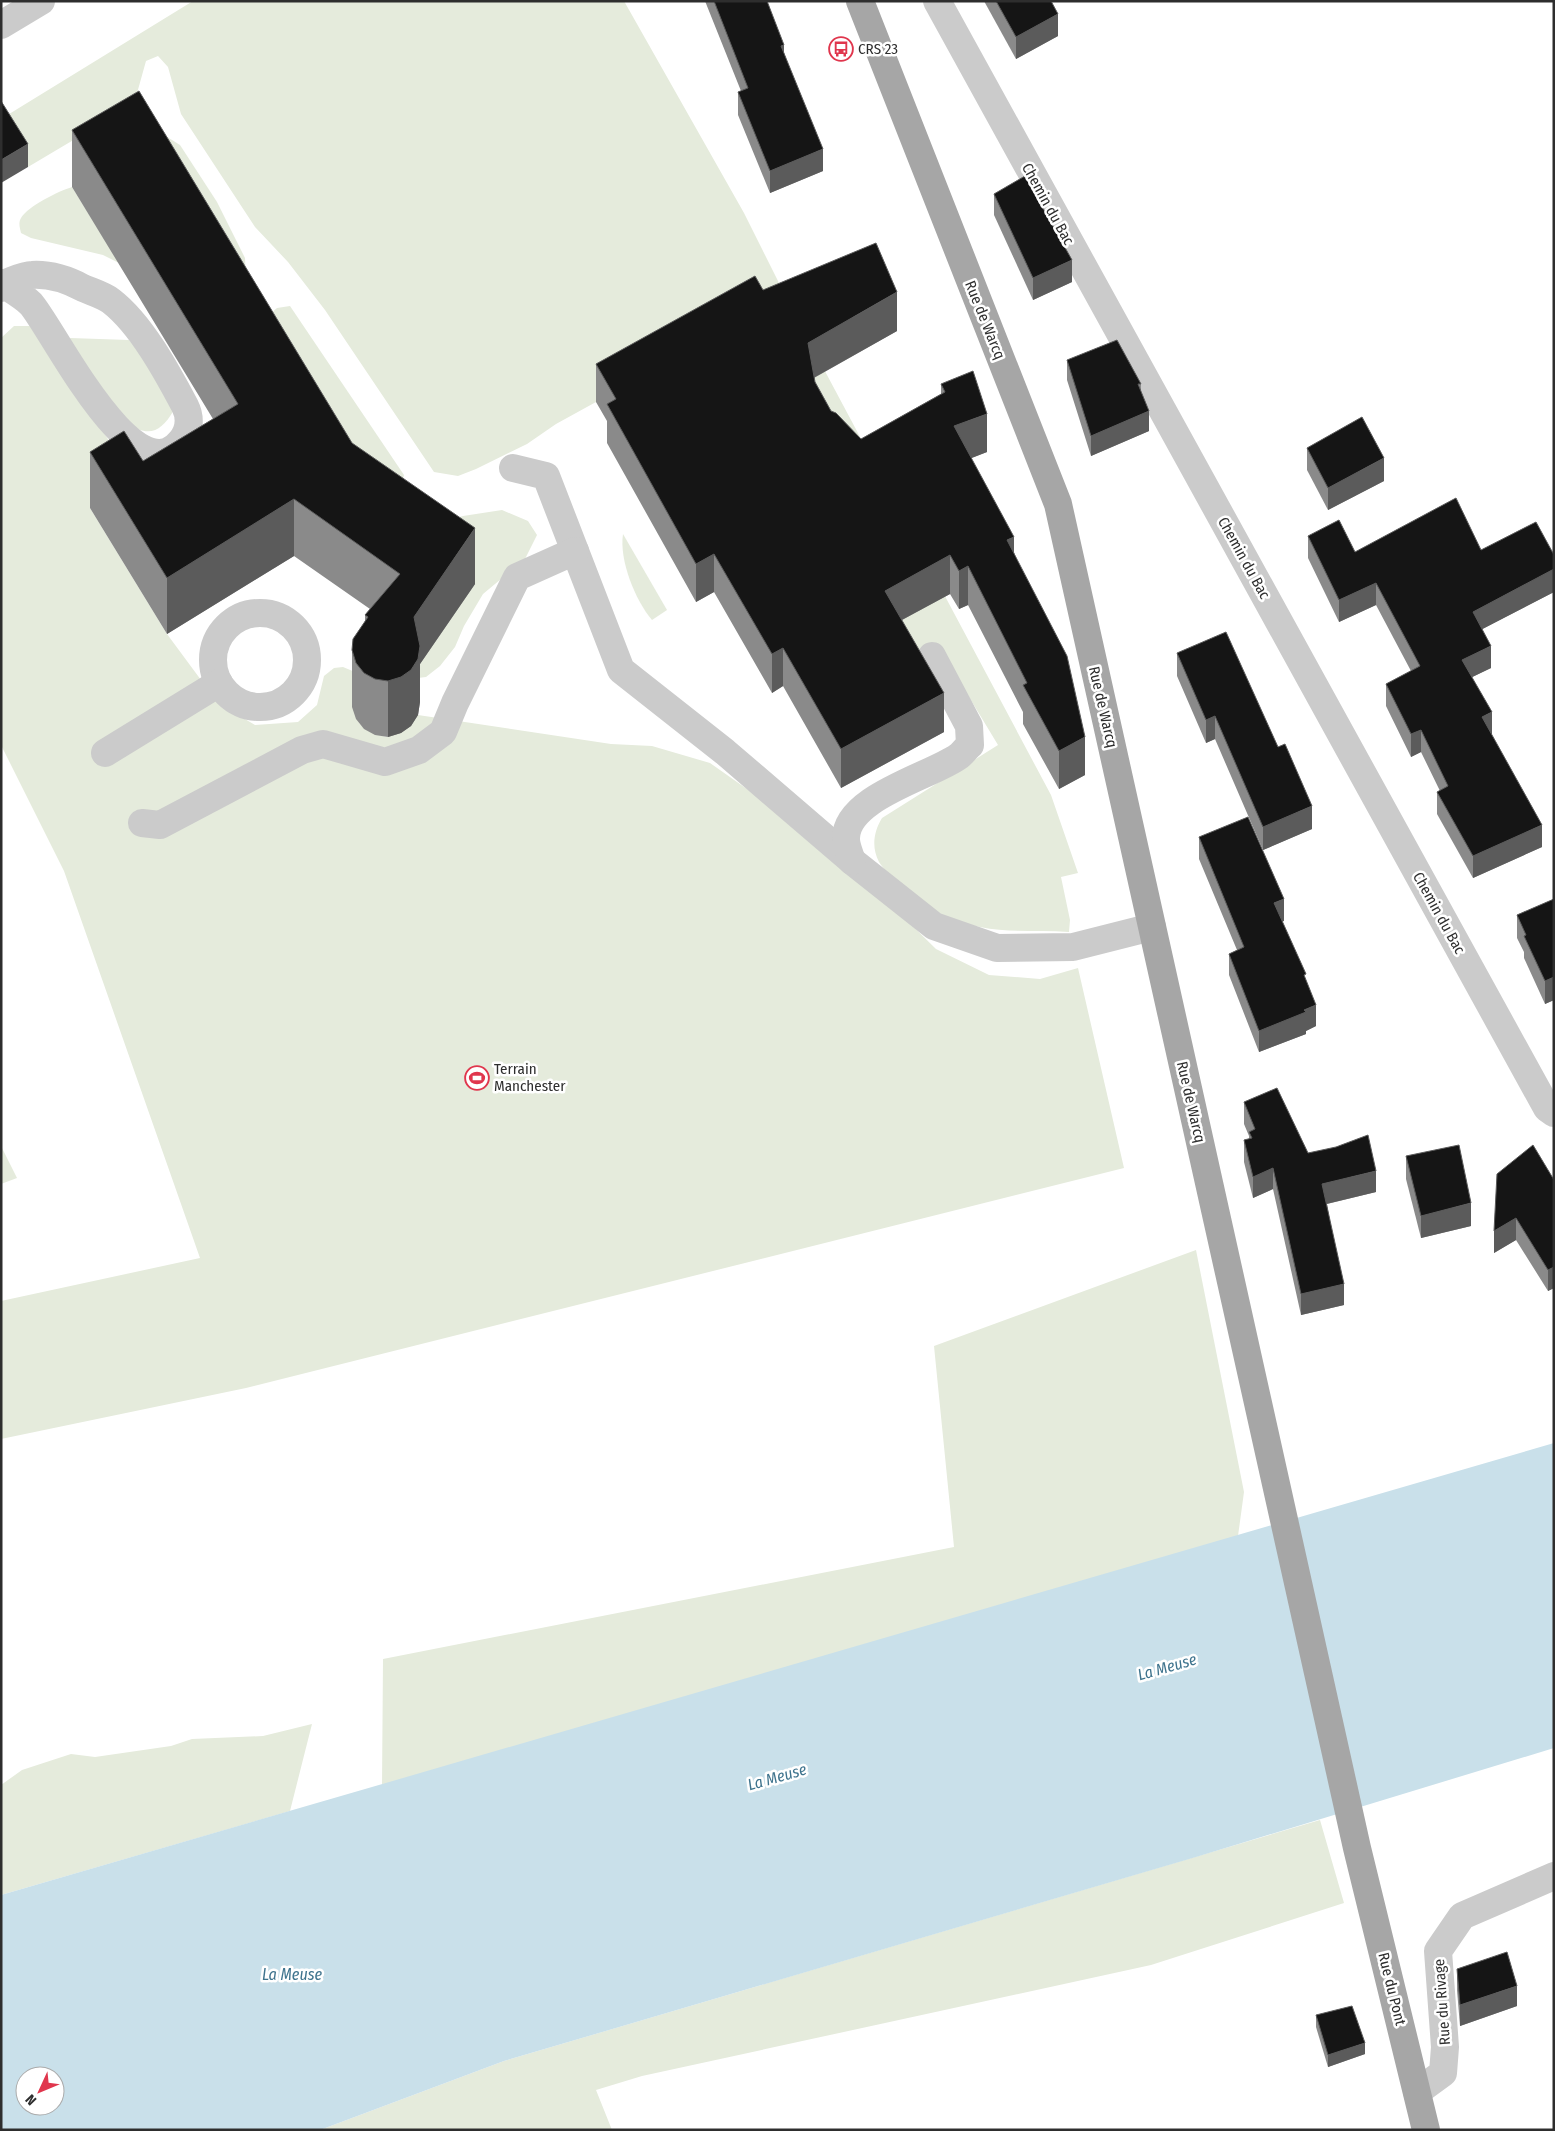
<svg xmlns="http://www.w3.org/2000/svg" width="1555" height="2131" viewBox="0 0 1555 2131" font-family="'Fira Sans Condensed',sans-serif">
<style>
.green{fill:#e5ebdc}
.water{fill:#c9e0ea;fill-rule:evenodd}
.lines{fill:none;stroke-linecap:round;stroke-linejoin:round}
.minor{stroke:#cbcbcb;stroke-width:28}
.major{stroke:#a6a6a6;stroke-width:28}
.wall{fill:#8a8a8a}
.shaded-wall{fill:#5b5b5b}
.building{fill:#151515;stroke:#5b5b5b}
.labels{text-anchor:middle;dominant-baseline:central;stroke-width:5;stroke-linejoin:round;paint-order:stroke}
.poi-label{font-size:15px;fill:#2e2e2e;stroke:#fff;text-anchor:start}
.street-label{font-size:15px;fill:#2e2e2e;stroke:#fff}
.water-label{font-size:16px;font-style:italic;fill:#3f748e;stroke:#fff}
</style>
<rect width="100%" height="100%" fill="#fff"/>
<g class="green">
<path d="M 193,1 L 624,1 L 744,213 L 795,315 L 1051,795 L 1078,873 L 1061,877 L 1070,920 L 1069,932 C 1039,930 1010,933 980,927 C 970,925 957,922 947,918 C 932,912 887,876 879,862 C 871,847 874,831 882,818 L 998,745 L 937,644 L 904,662 L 885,629 L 921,609 L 596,402 L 556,424 L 527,444 L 476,469 L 458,476 L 434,472 L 325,310 L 288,262 L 255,227 L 181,114 L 168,67 L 158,56 L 146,61 L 134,104 L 28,167 L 1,119 Z"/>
<path d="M 164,135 L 180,145 L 217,202 L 245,258 L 246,279 Z"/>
<path d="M 72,187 L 119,263 L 103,255 L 31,238 L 21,233 C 20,228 18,223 21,218 C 28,206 59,191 72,187 Z"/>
<path d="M 290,306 L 404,475 L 401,488 L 392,495 L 250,331 L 277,308 Z"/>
<path d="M 14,326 L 30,326 L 130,471 L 90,508 L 167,634 L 218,703 L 255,725 L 298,722 L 317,705 L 324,676 L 334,668 L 343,667 L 355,672 C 352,704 347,731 388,737 L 418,715 L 611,744 L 652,746 L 710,763 L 788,818 L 881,895 L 936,949 L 989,975 L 1040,979 L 1078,968 L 1124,1168 L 246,1388 L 1,1439 L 1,1301 L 200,1258 L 64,871 L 1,745 L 1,338 Z"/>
<path d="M 70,338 L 129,340 L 157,372 L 174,410 C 161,432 149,438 127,423 L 73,354 Z"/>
<path d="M 502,510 L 528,521 L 537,535 L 525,559 L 483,594 L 464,626 L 455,647 L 440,666 L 426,677 L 410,679 L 446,521 L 463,516 Z"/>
<path d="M 623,534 L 667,610 L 652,620 C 635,600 619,560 623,534 Z"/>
<path d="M 1,1146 L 17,1178 L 1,1184 Z"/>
<path d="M 1196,1250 L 1244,1492 L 1238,1536 L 382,1787 L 383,1659 L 954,1547 L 934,1346 Z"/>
<path d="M 312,1724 L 290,1811 L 1,1895 L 1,1785 L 22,1770 L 71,1754 L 95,1757 L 171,1746 L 192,1739 L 263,1736 Z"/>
<path d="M 1320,1820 L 1344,1903 L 1151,1965 L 642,2076 L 596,2090 L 612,2130 L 320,2130 L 504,2061 Z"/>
</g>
<path class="water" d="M 1554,1443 L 1554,1748 L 1196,1857 L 504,2061 L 320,2130 L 1,2130 L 1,1895 ZM 25,2076 L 55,2076 L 55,2106 L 25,2106 Z"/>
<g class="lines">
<g class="minor">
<path d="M 937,1 L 1547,1108 L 1554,1113"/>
<path d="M 1,25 L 41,1"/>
<path d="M 1,283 L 3,284 C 12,290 23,296 31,304 C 53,329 135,499 181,441 C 190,430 191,418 185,406 C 167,372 141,324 111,301 C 103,295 92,292 83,288 C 68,280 49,274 32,275 C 23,275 12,281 3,284 L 1,288"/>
<path d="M 513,468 L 546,476 L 621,670 L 725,752 L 852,861 L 934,926 L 997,948 L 1073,947 L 1152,927"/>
<circle cx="260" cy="660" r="47"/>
<path d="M 105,753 L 219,683"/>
<path d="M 142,823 L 160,825 L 302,750 L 323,744 L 385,762 L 419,750 L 443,732 L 455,703 L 517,577 L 575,551"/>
<path d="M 852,861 C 850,855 846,846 846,839 C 845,797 932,776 959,756 C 963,753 966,748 970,745 L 969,726 L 932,656"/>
<path d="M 1417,2092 L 1443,2073 L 1445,2047 L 1438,1951 L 1462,1916 L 1554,1876"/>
</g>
<path class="major" d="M 860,1 L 1058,504 L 1357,1848 L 1426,2130"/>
</g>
<g class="wall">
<path d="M 705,1 L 767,1 L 823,171 L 770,193 L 738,115 L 738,92 L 741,91 Z"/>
<path d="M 984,1 L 1051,1 L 1058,36 L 1016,59 Z"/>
<path d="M 72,130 L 352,443 L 475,584 L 420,664 L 420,702 L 418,715 L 411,726 L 401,733 L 388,737 L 375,735 L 364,729 L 356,719 L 352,707 L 352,650 L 365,621 L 365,615 L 370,609 L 294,556 L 167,634 L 90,508 L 90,452 L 143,461 L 213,419 L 72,187 Z"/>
<path d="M 994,194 L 1072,282 L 1033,300 L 994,215 Z"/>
<path d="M 763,290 L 897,331 L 814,378 L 815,382 L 831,411 L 861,439 L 941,394 L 941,384 L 987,452 L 971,458 L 1014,552 L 1085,775 L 1059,789 L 1023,724 L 1023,712 L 968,605 L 959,609 L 950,594 L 902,620 L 944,732 L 841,788 L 783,686 L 772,693 L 714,592 L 696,602 L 607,443 L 607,421 L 596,402 L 596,364 Z"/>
<path d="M 1067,360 L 1141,384 L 1141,392 L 1149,431 L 1091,456 L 1067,380 Z"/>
<path d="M 1307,448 L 1384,481 L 1328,510 L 1307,470 Z"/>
<path d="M 1308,536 L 1355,552 L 1481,550 L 1554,555 L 1554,592 L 1482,629 L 1491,668 L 1472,677 L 1492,734 L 1491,734 L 1542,847 L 1473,878 L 1437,814 L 1437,792 L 1440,791 L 1421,752 L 1411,757 L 1386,706 L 1386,684 L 1411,671 L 1376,605 L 1339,622 L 1308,558 Z"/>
<path d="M 1177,653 L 1312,829 L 1263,850 L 1215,739 L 1206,743 L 1177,676 Z"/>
<path d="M 1199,837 L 1284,921 L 1282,921 L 1306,981 L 1316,1026 L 1306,1031 L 1306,1034 L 1259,1052 L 1229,975 L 1229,954 L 1237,950 L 1199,859 Z"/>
<path d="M 1554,899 L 1554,1000 L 1545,1004 L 1524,958 L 1524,952 L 1517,938 L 1517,915 Z"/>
<path d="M 1244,1102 L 1308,1153 L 1376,1192 L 1327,1204 L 1344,1305 L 1301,1315 L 1273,1189 L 1253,1198 L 1244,1162 L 1244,1140 L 1249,1139 L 1249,1136 L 1244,1124 Z"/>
<path d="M 1406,1156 L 1471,1226 L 1421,1238 L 1406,1179 Z"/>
<path d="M 1554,1180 L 1554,1288 L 1548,1291 L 1516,1240 L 1494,1253 L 1494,1231 Z"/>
<path d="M 1457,1969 L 1517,2006 L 1460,2026 L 1457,1990 Z"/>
<path d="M 1316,2015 L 1365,2054 L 1328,2067 L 1316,2027 Z"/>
</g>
<g class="shaded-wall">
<path d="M 1058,14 L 1058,36 L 1016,59 L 1016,37 Z"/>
<path d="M 784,45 L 784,67 L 781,46 Z"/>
<path d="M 28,144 L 28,167 L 1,183 L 1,160 Z"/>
<path d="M 823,149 L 823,171 L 770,193 L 770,171 Z"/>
<path d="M 1072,260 L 1072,282 L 1033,300 L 1033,278 Z"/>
<path d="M 897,292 L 897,331 L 808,381 L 808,343 Z"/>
<path d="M 1149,411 L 1149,431 L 1091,456 L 1091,436 Z"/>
<path d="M 987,414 L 987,452 L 954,465 L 954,426 Z"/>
<path d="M 1384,458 L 1384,481 L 1328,510 L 1328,488 Z"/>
<path d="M 294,499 L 294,556 L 167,634 L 167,578 Z"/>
<path d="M 475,528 L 475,584 L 420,664 L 420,702 L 418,715 L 411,726 L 401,733 L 388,737 L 388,681 L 414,617 Z"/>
<path d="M 1014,537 L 1014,575 L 1007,540 Z"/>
<path d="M 714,554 L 714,592 L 696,602 L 696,564 Z"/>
<path d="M 950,555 L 950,594 L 885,629 L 885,591 Z"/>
<path d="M 968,566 L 968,605 L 959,609 L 959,571 Z"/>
<path d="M 1554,569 L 1554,592 L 1473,634 L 1473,612 Z"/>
<path d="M 1376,583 L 1376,605 L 1339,622 L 1339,600 Z"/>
<path d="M 1491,646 L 1491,668 L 1462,682 L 1462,660 Z"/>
<path d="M 783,648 L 783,686 L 772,693 L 772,654 Z"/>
<path d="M 944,693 L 944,732 L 841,788 L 841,749 Z"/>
<path d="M 1492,712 L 1492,734 L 1482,740 L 1482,717 Z"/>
<path d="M 1215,716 L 1215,739 L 1206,743 L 1206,720 Z"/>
<path d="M 1421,730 L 1421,752 L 1411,757 L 1411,734 Z"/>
<path d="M 1085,737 L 1085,775 L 1059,789 L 1059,751 Z"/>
<path d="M 1312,806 L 1312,829 L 1263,850 L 1263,827 Z"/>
<path d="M 1542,825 L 1542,847 L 1473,878 L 1473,856 Z"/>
<path d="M 1284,899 L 1284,921 L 1274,925 L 1274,903 Z"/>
<path d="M 1554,977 L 1554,1000 L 1545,1004 L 1545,981 Z"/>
<path d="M 1316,1005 L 1316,1026 L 1306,1031 L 1306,1034 L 1259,1052 L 1259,1031 Z"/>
<path d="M 1273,1168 L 1273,1189 L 1253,1198 L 1253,1177 Z"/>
<path d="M 1376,1171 L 1376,1192 L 1322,1205 L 1322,1184 Z"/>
<path d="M 1471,1203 L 1471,1226 L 1421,1238 L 1421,1216 Z"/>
<path d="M 1516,1218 L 1516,1240 L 1494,1253 L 1494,1231 Z"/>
<path d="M 1554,1267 L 1554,1288 L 1548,1291 L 1548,1270 Z"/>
<path d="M 1344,1284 L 1344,1305 L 1301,1315 L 1301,1294 Z"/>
<path d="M 1517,1986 L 1517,2006 L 1460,2026 L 1460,2005 Z"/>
<path d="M 1365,2043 L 1365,2054 L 1328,2067 L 1328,2055 Z"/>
</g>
<g class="building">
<path d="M 714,1 L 767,1 L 784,45 L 781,46 L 823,149 L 770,171 L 738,92 L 748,88 Z"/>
<path d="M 996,1 L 1051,1 L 1058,14 L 1016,37 Z"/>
<path d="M 139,91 L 352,443 L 475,528 L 414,617 L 420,646 L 418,659 L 411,670 L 401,677 L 388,681 L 375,679 L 364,673 L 356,663 L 352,650 L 353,639 L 368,617 L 365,615 L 400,574 L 294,499 L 167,578 L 90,452 L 124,431 L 143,461 L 238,404 L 72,130 Z"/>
<path d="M 1,101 L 28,144 L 1,160 Z"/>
<path d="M 1025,176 L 1072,260 L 1033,278 L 994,194 Z"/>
<path d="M 876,243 L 897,292 L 808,343 L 815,382 L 831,411 L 836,413 L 861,439 L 945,392 L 941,384 L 973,371 L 987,414 L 954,426 L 1014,537 L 1007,540 L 1067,656 L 1085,737 L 1059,751 L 1023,685 L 1027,683 L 968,566 L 959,571 L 950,555 L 885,591 L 944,693 L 841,749 L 783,648 L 772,654 L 714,554 L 696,564 L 607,404 L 616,399 L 596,364 L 755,276 L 763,290 Z"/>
<path d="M 1117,340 L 1141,384 L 1138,384 L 1149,411 L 1091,436 L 1067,360 Z"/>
<path d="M 1362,417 L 1384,458 L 1328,488 L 1307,448 Z"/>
<path d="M 1456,498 L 1481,550 L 1536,522 L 1554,555 L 1554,569 L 1473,612 L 1491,646 L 1462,660 L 1492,712 L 1482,717 L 1542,825 L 1473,856 L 1437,792 L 1448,786 L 1421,730 L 1411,734 L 1386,684 L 1420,666 L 1376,583 L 1339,600 L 1308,536 L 1339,520 L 1355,552 Z"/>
<path d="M 1226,632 L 1278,747 L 1285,744 L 1312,806 L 1263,827 L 1215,716 L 1206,720 L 1177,653 Z"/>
<path d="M 1248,817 L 1284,899 L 1274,903 L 1306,974 L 1304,975 L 1316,1005 L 1304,1010 L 1306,1012 L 1259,1031 L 1229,954 L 1244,947 L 1199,837 Z"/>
<path d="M 1554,899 L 1554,977 L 1545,981 L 1524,936 L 1526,935 L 1517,915 Z"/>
<path d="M 1277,1088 L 1308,1153 L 1336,1147 L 1368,1135 L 1376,1171 L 1322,1184 L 1344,1284 L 1301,1294 L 1273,1168 L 1253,1177 L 1244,1140 L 1252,1138 L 1249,1132 L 1255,1129 L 1244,1102 Z"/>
<path d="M 1459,1145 L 1471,1203 L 1421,1216 L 1406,1156 Z"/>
<path d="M 1533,1145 L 1554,1180 L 1554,1267 L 1548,1270 L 1516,1218 L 1494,1231 L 1497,1174 Z"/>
<path d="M 1507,1952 L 1517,1986 L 1460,2005 L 1457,1969 Z"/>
<path d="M 1352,2006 L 1365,2043 L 1328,2055 L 1316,2015 Z"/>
</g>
<defs>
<g id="bus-ring" transform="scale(1.25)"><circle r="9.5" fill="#fff" stroke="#e0364d" stroke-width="1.5"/><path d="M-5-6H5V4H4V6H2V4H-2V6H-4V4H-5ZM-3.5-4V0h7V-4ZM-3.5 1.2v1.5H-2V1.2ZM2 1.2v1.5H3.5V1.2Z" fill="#e0364d"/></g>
<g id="stadium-ring" transform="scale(1.25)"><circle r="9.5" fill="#fff" stroke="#e0364d" stroke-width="1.5"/><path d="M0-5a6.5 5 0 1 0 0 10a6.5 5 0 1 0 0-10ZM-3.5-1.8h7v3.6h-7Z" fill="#e0364d"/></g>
</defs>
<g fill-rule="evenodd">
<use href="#bus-ring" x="841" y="49"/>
<use href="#stadium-ring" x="477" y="1078"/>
</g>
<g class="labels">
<g class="poi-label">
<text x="858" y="49">CRS 23</text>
<text x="494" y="1069">Terrain<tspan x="494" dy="17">Manchester</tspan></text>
</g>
<g class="street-label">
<text transform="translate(1048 204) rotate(61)">Chemin du Bac</text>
<text transform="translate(985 320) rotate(68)">Rue de Warcq</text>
<text transform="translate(1244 558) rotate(61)">Chemin du Bac</text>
<text transform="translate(1103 707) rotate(77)">Rue de Warcq</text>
<text transform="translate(1439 913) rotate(61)">Chemin du Bac</text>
<text transform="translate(1191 1102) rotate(77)">Rue de Warcq</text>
<text transform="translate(1392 1989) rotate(76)">Rue du Pont</text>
<text transform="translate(1442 2002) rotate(-94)">Rue du Rivage</text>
</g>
<g class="water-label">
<text transform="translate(1167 1667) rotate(-16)">La Meuse</text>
<text transform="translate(777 1777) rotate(-16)">La Meuse</text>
<text x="292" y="1974">La Meuse</text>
</g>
</g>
<rect width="1555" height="2131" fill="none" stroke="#2e2e2e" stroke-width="5"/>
<g transform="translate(40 2091) rotate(226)"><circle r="24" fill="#ffffff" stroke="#ababab"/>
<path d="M0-4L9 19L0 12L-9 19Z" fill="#e0364d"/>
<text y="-8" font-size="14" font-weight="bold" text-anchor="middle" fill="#2e2e2e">N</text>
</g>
</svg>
